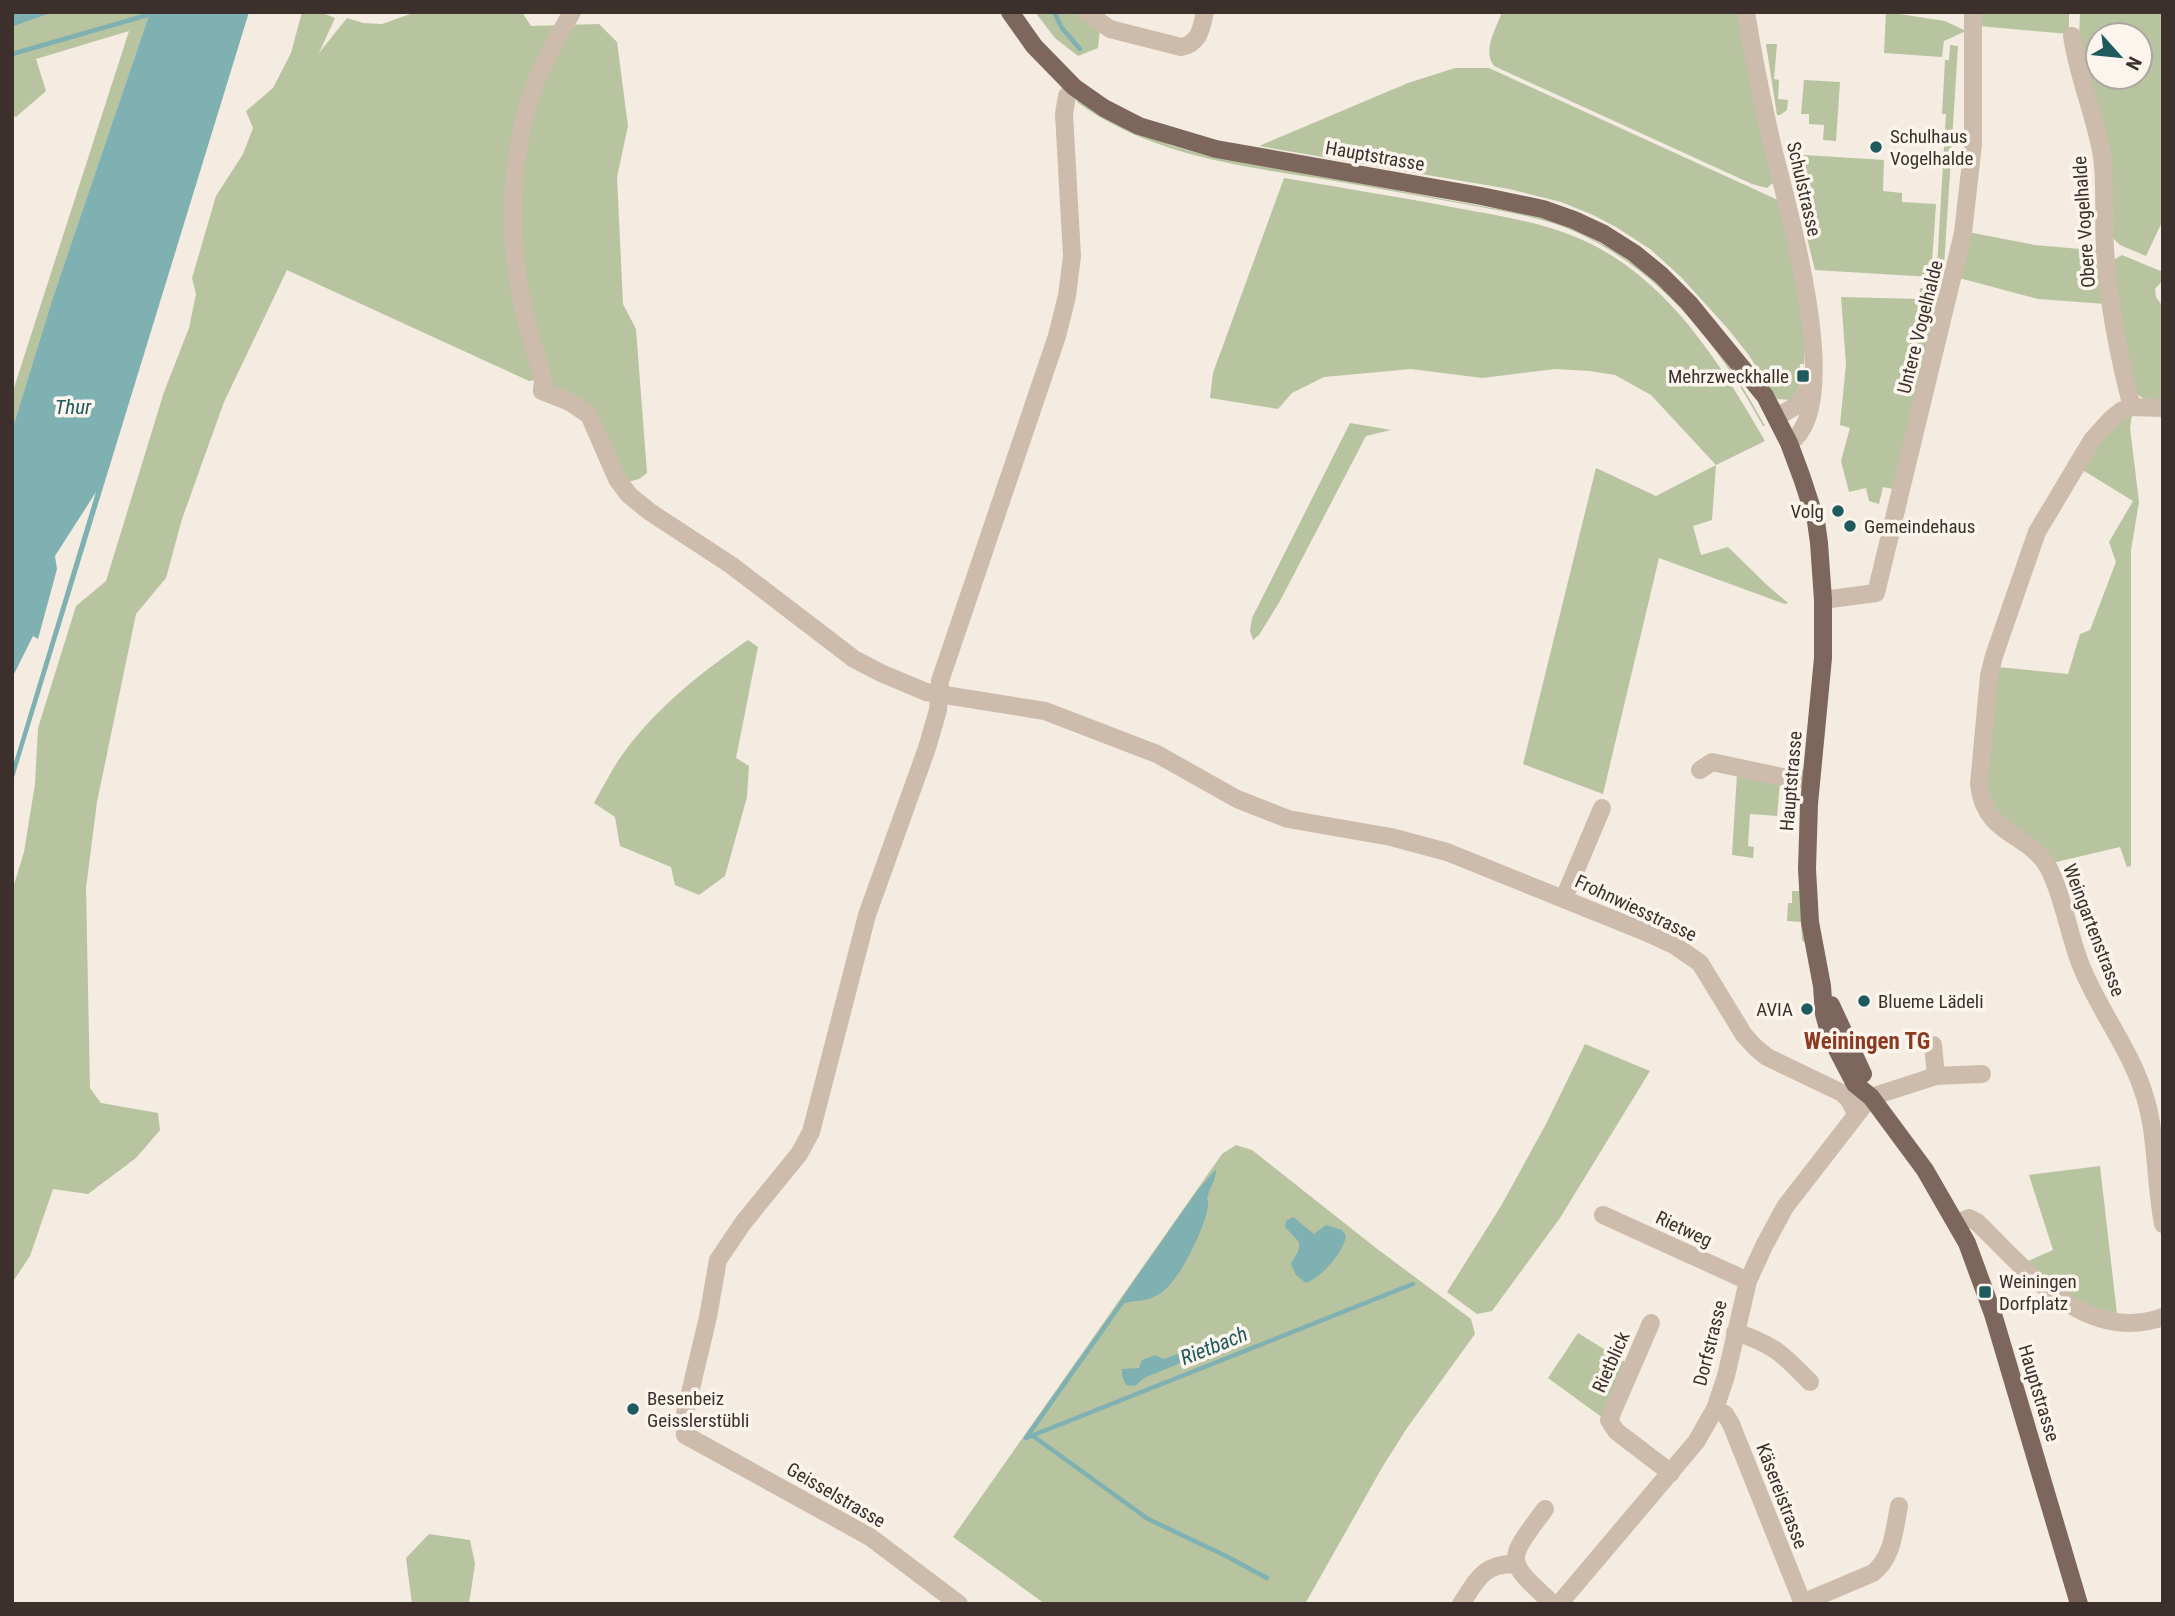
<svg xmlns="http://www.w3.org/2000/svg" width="2175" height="1616" viewBox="0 0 2175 1616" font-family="'Roboto Condensed',sans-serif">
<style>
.green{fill:#b8c4a0;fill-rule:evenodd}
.water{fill:#7fb0b2}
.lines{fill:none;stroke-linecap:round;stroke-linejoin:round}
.stream{stroke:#7fb0b2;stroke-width:4.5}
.minor{stroke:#cdbbac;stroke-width:18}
.major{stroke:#7d675c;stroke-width:18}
.poi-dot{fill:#1f5a5e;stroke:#fbf5ee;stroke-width:2.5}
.labels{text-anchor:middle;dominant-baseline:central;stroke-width:7;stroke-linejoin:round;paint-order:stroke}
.poi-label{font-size:19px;fill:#3b302b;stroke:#fbf5ee;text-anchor:start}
.street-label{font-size:19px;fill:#3b302b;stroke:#fbf5ee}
.water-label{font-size:21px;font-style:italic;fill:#1f5a5e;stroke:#fbf5ee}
.quarter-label{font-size:23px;font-weight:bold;fill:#8c3b22;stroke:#fbf5ee}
</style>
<rect width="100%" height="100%" fill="#f4ebe1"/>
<g class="green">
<path d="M 54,12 L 150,12 L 53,297 L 12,430 L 12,394 L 129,31 L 36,59 L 46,91 L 16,117 L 12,115 L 12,27 Z"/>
<path d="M 302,12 L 320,12 L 335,18 L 319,53 L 347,18 L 363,23 L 382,24 L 416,12 L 522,12 L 531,26 L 599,24 L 617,42 L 628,126 L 617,177 L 623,304 L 636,329 L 647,473 L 639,479 L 624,483 C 613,463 606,430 592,413 C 574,392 554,404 543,372 L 523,288 L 517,234 L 517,191 L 530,123 L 524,111 C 520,124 518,139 516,153 C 503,230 518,294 536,368 L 536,380 L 529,381 L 287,270 L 224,402 L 182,519 L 166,578 L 136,614 L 97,802 L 86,888 L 90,1088 L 101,1103 L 158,1113 L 160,1130 L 136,1158 L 88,1194 L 53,1189 L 30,1256 L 12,1283 L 12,891 L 24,852 L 35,784 L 38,728 L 76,606 L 106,581 L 164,392 L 189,328 L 196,294 L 192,278 L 216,196 L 243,154 L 253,128 L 246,111 L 273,88 L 291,53 Z"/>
<path d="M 1035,12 L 1079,12 L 1100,30 L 1098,48 L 1078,56 L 1055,38 Z"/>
<path d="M 1502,12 L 1740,12 L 1774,182 L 1767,188 L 1752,184 L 1494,66 C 1482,50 1496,29 1502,12 Z"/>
<path d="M 1886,12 L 1945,21 L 1966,31 L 1944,41 L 1942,57 L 1884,53 Z"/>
<path d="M 1980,12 L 2069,12 L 2069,34 L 1979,26 Z"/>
<path d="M 2080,12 L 2163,12 L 2163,220 L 2146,256 L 2120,245 L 2112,237 L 2079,39 ZM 2098,35 L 2140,35 L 2140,77 L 2098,77 Z"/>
<path d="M 1766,44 L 1777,44 L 1774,79 L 1779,80 L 1778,99 L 1788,100 L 1787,110 L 1780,115 L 1777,115 Z"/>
<path d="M 1950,45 L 1958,46 L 1944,267 L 1937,267 L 1946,114 L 1942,114 L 1945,60 L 1949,60 Z"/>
<path d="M 1455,68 L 1489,68 L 1778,200 C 1791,254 1807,308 1804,364 L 1800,364 L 1799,374 L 1801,375 L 1799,390 L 1791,400 L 1777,399 L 1748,354 L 1729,330 L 1681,277 L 1650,249 L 1616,227 L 1593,215 L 1561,202 L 1509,189 L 1259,146 L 1408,83 Z"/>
<path d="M 1804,80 L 1840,82 L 1836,141 L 1823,140 L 1824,125 L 1809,124 L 1809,114 L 1801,114 Z"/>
<path d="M 1077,100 L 1128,130 L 1173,146 L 1205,155 L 1536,216 C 1646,249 1712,328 1765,426 L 1763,426 C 1720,346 1662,272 1578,233 C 1554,222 1528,216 1502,211 C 1442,200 1383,189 1323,179 C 1238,166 1148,154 1077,102 Z"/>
<path d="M 1789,154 L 1884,160 L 1883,191 L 1902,193 L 1902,202 L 1936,204 L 1931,277 L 1815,270 L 1788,161 Z"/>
<path d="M 1284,178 C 1342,188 1400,197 1457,208 C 1512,218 1566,226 1614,257 C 1682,301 1725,372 1765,441 L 1716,465 L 1712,520 L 1693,526 L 1701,555 L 1728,547 L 1767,585 L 1788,603 L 1785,604 L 1659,558 L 1603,794 L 1523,764 L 1596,468 L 1656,496 L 1716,465 L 1651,395 L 1615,375 L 1590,371 L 1555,369 L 1482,378 L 1411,369 L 1324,377 L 1292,393 L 1278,409 L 1210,398 L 1213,373 Z"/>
<path d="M 1968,232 L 2035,245 L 2102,251 L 2105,304 L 2038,299 L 1959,278 Z"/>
<path d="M 2122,255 L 2163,272 L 2163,280 L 2155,289 L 2156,297 L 2163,307 L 2163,403 C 2149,401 2140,400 2132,387 L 2112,261 Z"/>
<path d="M 1920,288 L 1935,290 L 1941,297 L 1893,489 L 1883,487 L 1879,504 L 1869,501 L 1866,488 L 1849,492 L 1841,461 L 1850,428 L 1840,425 L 1846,364 L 1841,297 L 1919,299 Z"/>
<path d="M 2132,414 L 2130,428 L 2139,502 L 2131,550 L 2131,866 L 2127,867 L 2120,847 L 2052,863 L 1999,817 L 1985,785 L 1998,667 L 2068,674 L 2080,634 L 2090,630 L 2116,562 L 2109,542 L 2133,501 L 2081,469 L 2110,428 Z"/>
<path d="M 1350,423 L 1391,430 L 1366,436 L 1280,601 L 1259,635 L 1253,640 L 1250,631 L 1252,618 Z"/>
<path d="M 748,640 L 758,647 L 736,758 L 749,766 L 747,797 L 725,876 L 699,895 L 675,885 L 671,867 L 620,846 L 615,817 L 594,803 C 602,789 609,775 618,761 C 651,712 700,673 748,640 Z"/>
<path d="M 1737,774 L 1780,782 L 1777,816 L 1750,814 L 1748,846 L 1754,847 L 1753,858 L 1732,855 Z"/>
<path d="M 1792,891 L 1800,891 L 1806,944 L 1802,940 L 1801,922 L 1787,921 L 1788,903 L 1792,903 Z"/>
<path d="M 1585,1044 L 1650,1071 L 1560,1218 L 1492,1311 L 1477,1314 L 1447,1292 L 1501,1206 L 1546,1124 Z"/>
<path d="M 1236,1145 L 1252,1150 L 1376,1248 L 1471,1319 L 1475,1334 L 1407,1428 L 1383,1466 L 1305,1604 L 1045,1604 L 953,1537 L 1222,1154 Z"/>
<path d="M 2100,1166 L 2117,1314 L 2076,1302 L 2026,1262 L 2053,1250 L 2029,1175 Z"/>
<path d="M 1578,1333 L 1628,1364 L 1603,1418 L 1548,1378 Z"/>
<path d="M 429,1534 L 470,1540 L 475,1564 L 469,1604 L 412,1604 L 406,1558 Z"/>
</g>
<g class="water">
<path d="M 12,12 L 54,12 L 12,27 Z"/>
<path d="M 150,12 L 249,12 L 12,784 L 12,769 L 96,492 L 55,556 L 57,569 L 38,639 L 33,636 L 12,678 L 12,430 L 53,297 Z"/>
<path d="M 1216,1169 C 1216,1180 1211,1185 1208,1195 C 1206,1202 1209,1199 1208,1206 C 1205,1228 1180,1280 1161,1293 C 1150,1301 1138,1300 1125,1303 L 1122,1298 L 1197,1191 Z"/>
<path d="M 1293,1217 L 1314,1234 L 1326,1225 L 1342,1230 L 1346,1236 C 1343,1253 1322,1277 1306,1283 L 1296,1275 L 1291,1264 C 1295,1255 1300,1253 1299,1242 L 1285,1227 L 1286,1221 Z"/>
<path d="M 1180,1353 L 1187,1354 L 1188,1360 L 1144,1378 L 1135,1386 L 1126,1385 L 1122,1376 L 1122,1369 L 1139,1368 L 1142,1360 L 1155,1355 L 1164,1359 Z"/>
</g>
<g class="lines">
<g class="stream">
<path d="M 1054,12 L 1062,28 L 1080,49"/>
<path d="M 12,54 L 158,12"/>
<path d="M 1033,1436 L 1148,1519 L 1224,1555 L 1267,1578"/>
<path d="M 1026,1438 L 1413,1284"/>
<path d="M 1026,1438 L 1123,1301"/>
</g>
<g class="minor">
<path d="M 572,12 C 560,34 546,56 537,79 C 510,148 507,230 522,302 C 528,328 536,354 543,380 L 542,391 L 570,402 L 589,415 L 617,479 L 629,495 L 650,512 L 731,565 L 854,659 L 881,673 L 926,692 L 1045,711 L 1157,754 L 1237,799 L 1288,819 L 1391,837 L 1447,852 L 1650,934 L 1674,945 L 1700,963 L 1744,1035 L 1755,1047 L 1767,1057 L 1842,1093 L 1849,1100 L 1856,1113"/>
<path d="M 1086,12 L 1110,29 L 1181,47 C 1200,43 1201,29 1205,12"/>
<path d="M 1746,12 C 1753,56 1762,100 1772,144 C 1785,200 1848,407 1789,443"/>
<path d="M 2072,36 C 2078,77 2095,115 2102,156 C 2106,186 2103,218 2105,248 C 2108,302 2118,354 2132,407"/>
<path d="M 2163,408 L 2132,407 L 2121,411 L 2111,419 L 2092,440 L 2037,532 L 1994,656 L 1989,676 L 1979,784 C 1984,836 2028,832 2048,867 C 2062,892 2069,935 2080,963 C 2098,1010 2131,1049 2145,1097 C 2157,1135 2155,1183 2163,1224"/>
<path d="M 1777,417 L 1799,404 L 1810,386"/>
<path d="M 1823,600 L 1876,593 L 1963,233 L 1973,144 L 1973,12"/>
<path d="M 1700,770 L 1712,762 L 1782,777 L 1811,780"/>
<path d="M 1564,898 L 1602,808"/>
<path d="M 1933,1045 L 1936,1076"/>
<path d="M 1856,1096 L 1871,1097 L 1936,1076 L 1982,1074"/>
<path d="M 1603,1215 L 1748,1281"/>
<path d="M 1957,1223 L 1969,1218 L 1977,1222 C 2025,1269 2086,1345 2163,1317"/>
<path d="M 1651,1323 L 1609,1420 L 1616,1431 L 1671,1473"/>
<path d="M 1735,1332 C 1773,1344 1783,1354 1810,1382"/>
<path d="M 1715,1409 L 1725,1414 L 1731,1424 L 1803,1604"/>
<path d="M 1545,1509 C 1506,1562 1504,1559 1553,1604"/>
<path d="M 1802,1603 L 1873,1573 C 1893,1557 1894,1531 1899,1506"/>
<path d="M 959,1604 L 870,1537 L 685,1435 L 684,1418 L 708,1317 L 718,1260 L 743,1223 L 799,1154 L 811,1132 L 867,915 L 927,748 L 938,710 L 940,681 L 1057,336 L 1067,296 L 1072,256 L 1064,114 L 1067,96 L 1074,87"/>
<path d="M 1461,1604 C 1477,1580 1483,1563 1516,1564"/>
<path d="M 1559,1604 L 1696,1442 L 1715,1409 L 1726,1376 L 1748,1281 L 1764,1246 L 1785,1207 L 1864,1105"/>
</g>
<g class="major">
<path d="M 1010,12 L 1034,46 L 1074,87 L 1104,108 L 1139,126 L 1216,149 L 1481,196 L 1543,209 L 1574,220 L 1604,234 L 1634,253 L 1661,275 L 1689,303 L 1765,396 L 1789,443 L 1802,478 L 1816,521 L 1819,543 L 1823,600 L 1823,658 L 1809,804 L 1807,869 L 1810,922 L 1822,986 L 1824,1014 L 1830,1036 L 1855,1084 L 1871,1097 L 1925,1170 L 1967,1243 L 1993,1314 L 2079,1604"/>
<path d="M 1831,1005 L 1863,1074"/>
</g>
</g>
<g class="poi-dot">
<circle cx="1876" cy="147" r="7"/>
<rect x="1796" y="369" width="14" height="14" rx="3.5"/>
<circle cx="1838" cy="511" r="7"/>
<circle cx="1850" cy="526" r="7"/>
<circle cx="1864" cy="1001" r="7"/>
<circle cx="1807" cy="1009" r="7"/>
<rect x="1978" y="1285" width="14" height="14" rx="3.5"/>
<circle cx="633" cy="1409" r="7"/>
</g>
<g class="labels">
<g class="poi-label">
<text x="1890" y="136">Schulhaus<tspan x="1890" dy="22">Vogelhalde</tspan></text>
<text x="1789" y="376" text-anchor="end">Mehrzweckhalle</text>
<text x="1824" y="511" text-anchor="end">Volg</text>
<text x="1864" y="526">Gemeindehaus</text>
<text x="1878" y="1001">Blueme Lädeli</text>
<text x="1793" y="1009" text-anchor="end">AVIA</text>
<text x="1999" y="1281">Weiningen<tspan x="1999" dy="22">Dorfplatz</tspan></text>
<text x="647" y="1398">Besenbeiz<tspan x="647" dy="22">Geisslerstübli</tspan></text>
</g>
<g class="street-label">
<text transform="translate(1375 156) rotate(10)">Hauptstrasse</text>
<text transform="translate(1804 189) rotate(77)">Schulstrasse</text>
<text transform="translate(2084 222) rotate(-94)">Obere Vogelhalde</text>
<text transform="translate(1920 327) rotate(-76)">Untere Vogelhalde</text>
<text transform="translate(1791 781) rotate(-85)">Hauptstrasse</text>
<text transform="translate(1636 908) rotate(25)">Frohnwiesstrasse</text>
<text transform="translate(2094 930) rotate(69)">Weingartenstrasse</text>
<text transform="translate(1684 1229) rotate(25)">Rietweg</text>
<text transform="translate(1710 1343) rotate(-76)">Dorfstrasse</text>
<text transform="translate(1611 1362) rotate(-66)">Rietblick</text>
<text transform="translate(2039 1393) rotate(73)">Hauptstrasse</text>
<text transform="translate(836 1495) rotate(30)">Geisselstrasse</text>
<text transform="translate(1782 1496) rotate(69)">Käsereistrasse</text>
</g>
<g class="water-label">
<text x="73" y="407">Thur</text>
<text transform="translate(1214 1346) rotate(-22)">Rietbach</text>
</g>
<g class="quarter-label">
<text x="1867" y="1041">Weiningen TG</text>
</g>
</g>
<rect width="2175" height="1616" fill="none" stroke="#3b302b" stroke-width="28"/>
<g transform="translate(2119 56) rotate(117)"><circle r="33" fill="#fbf5ee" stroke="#aea6a0" stroke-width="2"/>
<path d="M0-5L12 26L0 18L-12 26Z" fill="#1f5a5e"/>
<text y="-10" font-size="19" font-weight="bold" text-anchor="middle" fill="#3b302b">N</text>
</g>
</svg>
